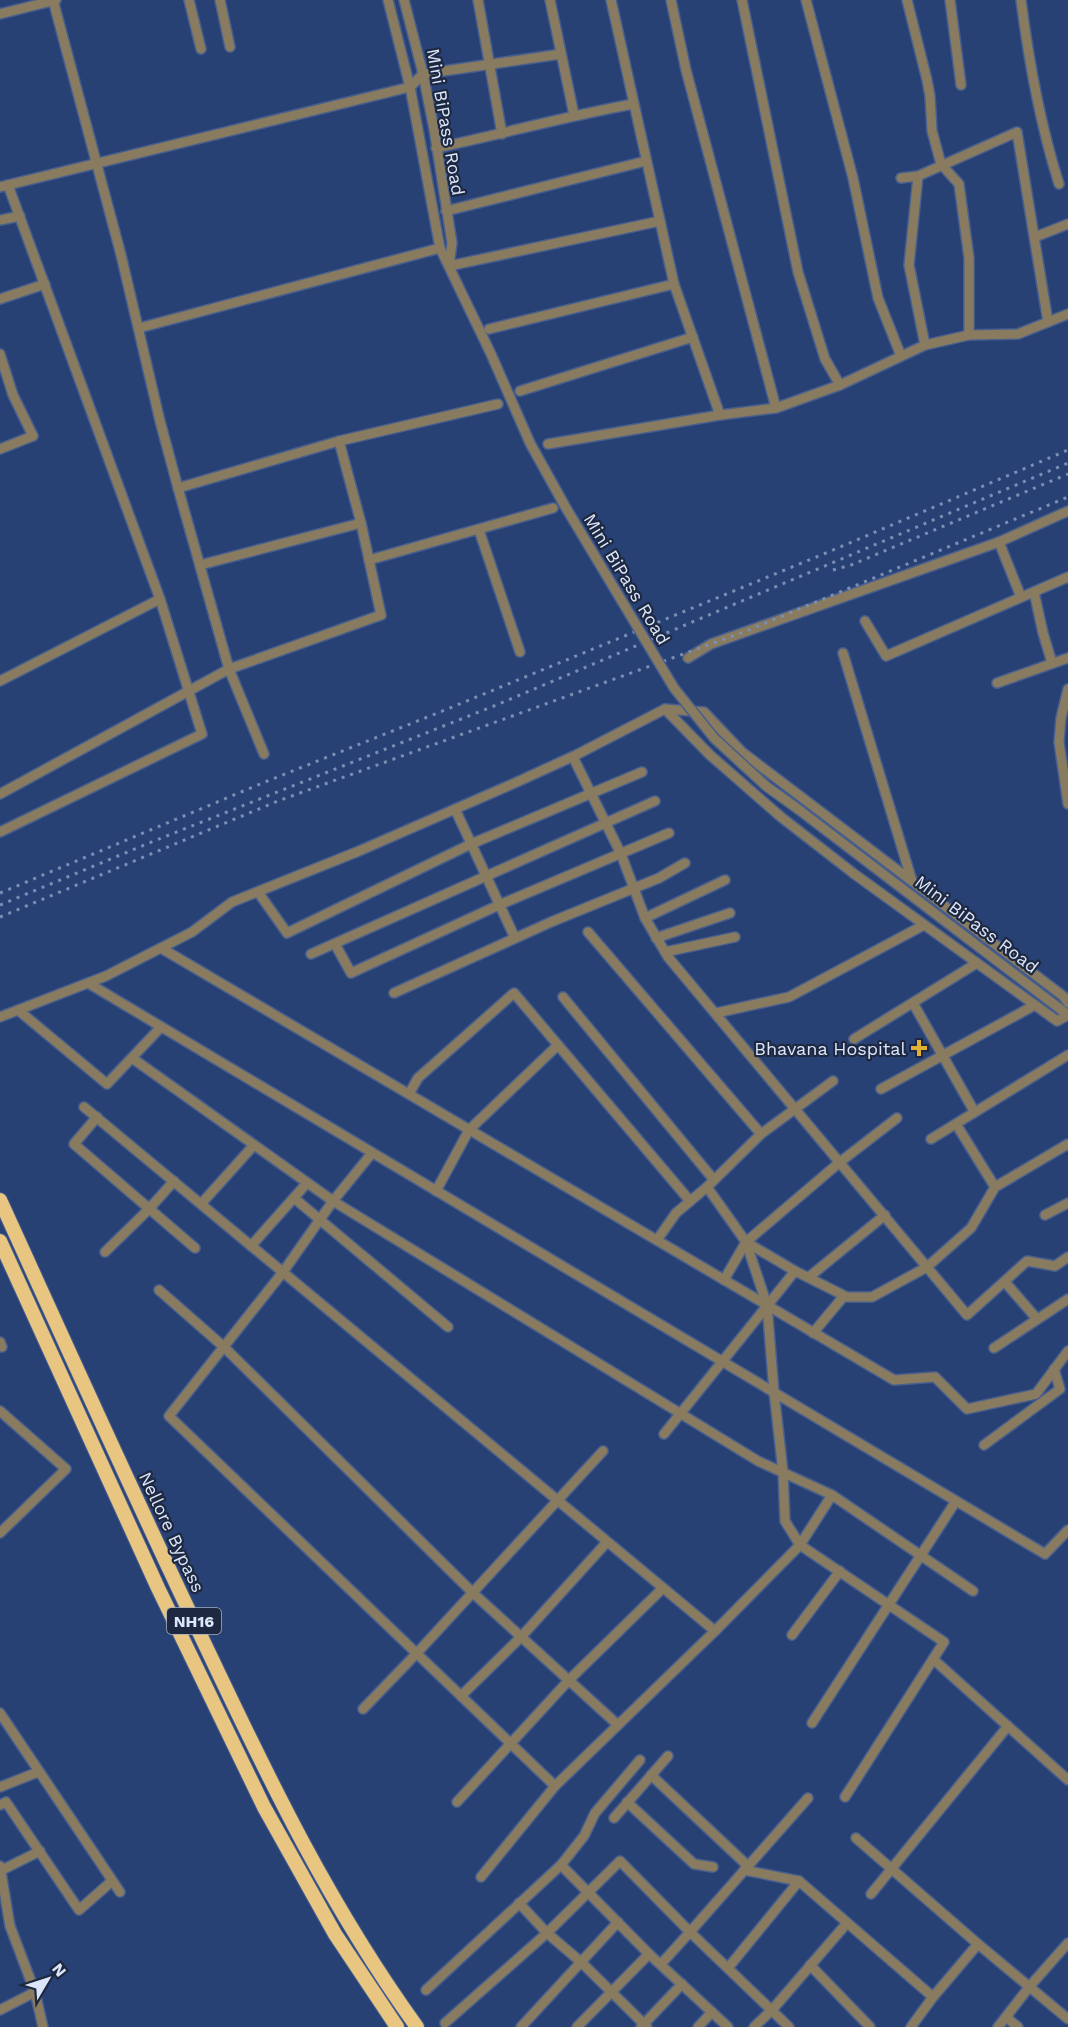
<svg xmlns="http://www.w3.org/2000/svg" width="1068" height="2027" viewBox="0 0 1068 2027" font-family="'Work Sans',sans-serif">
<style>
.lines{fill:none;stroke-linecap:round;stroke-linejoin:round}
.minor-casing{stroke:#485f8d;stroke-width:12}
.highway-casing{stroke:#485f8d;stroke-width:16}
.minor{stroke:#897b60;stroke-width:9}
.highway{stroke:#e8c682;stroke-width:14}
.rail{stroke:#7c8eb3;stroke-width:3;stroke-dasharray:3 6;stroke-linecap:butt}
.minor-bridge-casing{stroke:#485f8d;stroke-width:12;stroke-linecap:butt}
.minor-bridge{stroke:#897b60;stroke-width:9}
.poi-dot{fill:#e3ae35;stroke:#1e2941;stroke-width:2}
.labels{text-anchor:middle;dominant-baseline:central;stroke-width:4.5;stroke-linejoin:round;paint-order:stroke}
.shield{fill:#1e2941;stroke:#a3adc2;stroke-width:1.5}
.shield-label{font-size:16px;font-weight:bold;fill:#dce6fa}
.street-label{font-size:18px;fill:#dce6fa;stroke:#1e2941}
.poi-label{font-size:18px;fill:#dce6fa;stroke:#1e2941;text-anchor:end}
</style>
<rect width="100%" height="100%" fill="#284175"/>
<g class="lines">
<g class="minor-casing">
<g id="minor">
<path d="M 53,0 L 121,255 L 160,421 L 178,488 L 229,669 L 264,754"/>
<path d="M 189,0 L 201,49"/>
<path d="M 220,0 L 230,47"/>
<path d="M 388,0 L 410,87 L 440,248 L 491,354 L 530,443 L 566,508"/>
<path d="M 404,0 L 423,74 L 434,129 L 452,243 L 449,266"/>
<path d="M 478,0 L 502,134"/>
<path d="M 550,0 L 574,115"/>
<path d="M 611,0 L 674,284 L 720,415"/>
<path d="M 671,0 L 686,70 L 776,408"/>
<path d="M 742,0 L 798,272 L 825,359 L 840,385"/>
<path d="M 806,0 L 853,178 L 878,298 L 901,356"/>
<path d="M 907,0 L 927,80 L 930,96 L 932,131 L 941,164 L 959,184 L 969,258 L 969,335 L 1018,334 L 1068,314"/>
<path d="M 950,0 L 961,85"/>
<path d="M 1021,0 C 1029,63 1040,124 1059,184"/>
<path d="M 0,14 L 56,0"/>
<path d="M 436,148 C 502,134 567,116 633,104"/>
<path d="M 901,178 L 918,176 L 1017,132 L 1048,322"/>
<path d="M 0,187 L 410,87 L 423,74 L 561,54"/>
<path d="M 446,211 L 646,161"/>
<path d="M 0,220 L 20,216"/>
<path d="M 1035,237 L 1068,224"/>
<path d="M 449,266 L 660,221"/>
<path d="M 0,299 L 45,284"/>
<path d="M 139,328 L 440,248"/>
<path d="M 489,329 L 674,284"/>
<path d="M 925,345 L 969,335"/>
<path d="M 0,354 L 13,395 L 33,436 L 0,449"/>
<path d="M 520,391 L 693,337"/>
<path d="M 548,444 L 720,415 L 776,408 L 840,385 L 925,345 L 909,265 L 918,176"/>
<path d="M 178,488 L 339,441 L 498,404"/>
<path d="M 479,530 L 520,652"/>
<path d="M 999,542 L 1021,597"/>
<path d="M 369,560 L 553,508"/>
<path d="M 200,565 L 361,523"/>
<path d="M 1034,592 L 1043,633 L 1052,663"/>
<path d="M 865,621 L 886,656 L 1068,577"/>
<path d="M 843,653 L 912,881"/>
<path d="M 688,658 L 711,644 L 999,542 L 1068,511"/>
<path d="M 0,681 L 160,599"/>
<path d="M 997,683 L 1068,658"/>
<path d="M 1068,689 L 1061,718 L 1059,742 L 1068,804"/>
<path d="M 665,709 L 710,755 L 781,817 L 853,873 L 1057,1021 L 1068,1015"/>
<path d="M 573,757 L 621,854 L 645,918 L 668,957 L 967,1315 L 1027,1261 L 1055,1266 L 1068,1257"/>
<path d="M 0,794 L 229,669 L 381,615 L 361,523 L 339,441"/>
<path d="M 455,809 L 515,938"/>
<path d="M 798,809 L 1068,1015"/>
<path d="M 0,832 L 202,734 L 160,599 L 8,185"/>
<path d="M 258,892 L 287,933 L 471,844 L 642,772"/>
<path d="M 645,918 L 725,880"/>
<path d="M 588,932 L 761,1134"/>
<path d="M 656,938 L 730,913"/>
<path d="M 335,944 L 351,973 L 499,905 L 669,833"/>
<path d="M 161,948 L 894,1380 L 935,1377 L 967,1409 L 1036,1394 L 1068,1351"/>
<path d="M 665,952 L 735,937"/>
<path d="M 311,954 L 655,801"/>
<path d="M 88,983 L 1045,1554 L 1068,1530"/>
<path d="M 394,993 L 551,922 L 659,878 L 685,863"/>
<path d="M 563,997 L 714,1180"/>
<path d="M 913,1003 L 974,1111"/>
<path d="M 18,1010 L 107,1084 L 161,1027"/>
<path d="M 716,1013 L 789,997 L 924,925"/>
<path d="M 0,1017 L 106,976 L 192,932 L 232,902 L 359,851 L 517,782 L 576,755 L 665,709 L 704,712 L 742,752 L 1063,996 L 1068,1003"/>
<path d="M 854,1039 L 977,963"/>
<path d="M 132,1058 L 333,1201 L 758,1461 L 832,1495 L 973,1591"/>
<path d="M 881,1089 L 1035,1005"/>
<path d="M 409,1094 L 418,1078 L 514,993 L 690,1201"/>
<path d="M 84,1107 L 715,1631 L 555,1786 L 481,1877"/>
<path d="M 97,1117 L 74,1144 L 195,1248"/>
<path d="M 956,1124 L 995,1187"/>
<path d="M 931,1139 L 1068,1055"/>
<path d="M 372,1153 L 333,1201 L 283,1272 L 169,1416 L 555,1786"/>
<path d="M 707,1187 L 746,1242 L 795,1271 L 847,1297 L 872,1297 L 927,1267 L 971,1228 L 995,1187 L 1068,1144"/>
<path d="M 436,1191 L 469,1130 L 558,1045"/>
<path d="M 294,1198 L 448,1327"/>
<path d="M 201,1204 L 254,1145"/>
<path d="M 1045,1215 L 1068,1203"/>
<path d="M 657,1240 L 676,1213 L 707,1187 L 761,1134 L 833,1081"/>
<path d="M 251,1246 L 307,1183"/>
<path d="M 105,1252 L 149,1209 L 174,1181"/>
<path d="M 809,1277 L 885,1215"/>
<path d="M 724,1280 L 746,1242 L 840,1162 L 897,1118"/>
<path d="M 1005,1282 L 1037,1319"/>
<path d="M 159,1290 L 224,1347 L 473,1593 L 618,1725"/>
<path d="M 813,1333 L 844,1296"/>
<path d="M 0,1342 L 2,1347"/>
<path d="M 994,1348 L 1068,1299"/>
<path d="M 0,1411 L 66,1469 L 0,1533"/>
<path d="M 664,1434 L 795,1271"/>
<path d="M 984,1445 L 1060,1389 L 1054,1369"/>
<path d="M 832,1495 L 800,1545 L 944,1642 L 845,1797"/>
<path d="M 715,1631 L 800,1545 L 785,1521 L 783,1472 L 774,1392 L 767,1305 L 746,1242"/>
<path d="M 792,1635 L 840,1571"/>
<path d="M 933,1659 L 1068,1780"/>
<path d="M 461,1696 L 521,1637 L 607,1542"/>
<path d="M 363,1709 L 417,1653 L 603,1451"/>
<path d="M 0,1713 L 120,1892"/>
<path d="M 812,1723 L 956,1501"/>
<path d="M 651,1775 L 748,1866"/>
<path d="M 0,1787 L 38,1772"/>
<path d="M 457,1802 L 569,1680 L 663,1588"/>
<path d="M 627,1802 L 694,1864 L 713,1867"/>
<path d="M 0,1805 L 6,1802 L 79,1910 L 112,1881"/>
<path d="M 614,1818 L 668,1756"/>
<path d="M 856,1838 L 978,1944 L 1068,2019"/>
<path d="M 561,1865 L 649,1954 L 728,2027"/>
<path d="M 0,1866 L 10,1926 L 35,1992 L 43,2027"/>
<path d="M 744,1870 L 799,1881 L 933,1997"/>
<path d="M 0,1871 L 40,1851"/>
<path d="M 871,1894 L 1008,1726"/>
<path d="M 519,1903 L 547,1933 L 581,1962 L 647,2027"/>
<path d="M 810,1965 L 870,2027"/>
<path d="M 728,1968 L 799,1881"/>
<path d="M 426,1990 L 561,1865 L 584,1836 L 595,1813 L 640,1760"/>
<path d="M 0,2010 L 35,1992"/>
<path d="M 1006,2017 L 1018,2027"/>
<path d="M 445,2023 L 547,1933 L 620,1861 L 690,1932 L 661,1964"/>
<path d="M 521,2027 L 618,1922"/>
<path d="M 577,2027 L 649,1954"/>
<path d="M 641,2027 L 682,1984"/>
<path d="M 698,2027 L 712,2012"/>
<path d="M 754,2027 L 772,2010 L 847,1923"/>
<path d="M 789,2027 L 690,1932 L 808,1798"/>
<path d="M 911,2027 L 933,1997 L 978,1944"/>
<path d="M 998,2027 L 1030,1986 L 1068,1943"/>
</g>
</g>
<g class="highway-casing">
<g id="highway">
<path d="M 0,1200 C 69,1351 137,1503 209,1653 C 271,1784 331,1908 417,2027"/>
<path d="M 0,1241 L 158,1588 L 264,1807 L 335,1934 L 397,2027"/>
</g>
</g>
<use href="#minor" class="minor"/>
<use href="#highway" class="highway"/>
<g class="rail">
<path d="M 833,570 L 851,565 L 1068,474"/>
<path d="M 0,893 L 265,782 L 445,710 L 826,553 L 1068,450"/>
<path d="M 0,905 L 154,841 L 494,706 L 1068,463"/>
<path d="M 0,917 L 278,801 L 744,632 L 1068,497"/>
</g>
<g class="minor-bridge-casing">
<path id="minor-bridge" d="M 566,508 L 674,688 L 714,738 L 766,786 L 798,809"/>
</g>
<use href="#minor-bridge" class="minor-bridge"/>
</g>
<path class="poi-dot" d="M916 1039h6v6h6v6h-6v6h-6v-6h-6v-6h6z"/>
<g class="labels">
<rect class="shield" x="167" y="1608" width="54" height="26" rx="4.5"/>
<g class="shield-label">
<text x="194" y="1621">NH16</text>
</g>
<g class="street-label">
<text transform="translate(446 122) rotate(80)">Mini BiPass Road</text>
<text transform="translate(627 579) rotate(59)">Mini BiPass Road</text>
<text transform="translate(977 924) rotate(37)">Mini BiPass Road</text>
<text transform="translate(172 1532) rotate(65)">Nellore Bypass</text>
</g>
<g class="poi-label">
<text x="906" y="1048">Bhavana Hospital</text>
</g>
</g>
<g transform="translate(48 1979) rotate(51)" stroke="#1e2941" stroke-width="4.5" paint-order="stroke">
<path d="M0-4.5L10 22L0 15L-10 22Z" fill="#dce6fa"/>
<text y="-9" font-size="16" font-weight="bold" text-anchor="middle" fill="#dce6fa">N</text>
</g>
</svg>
